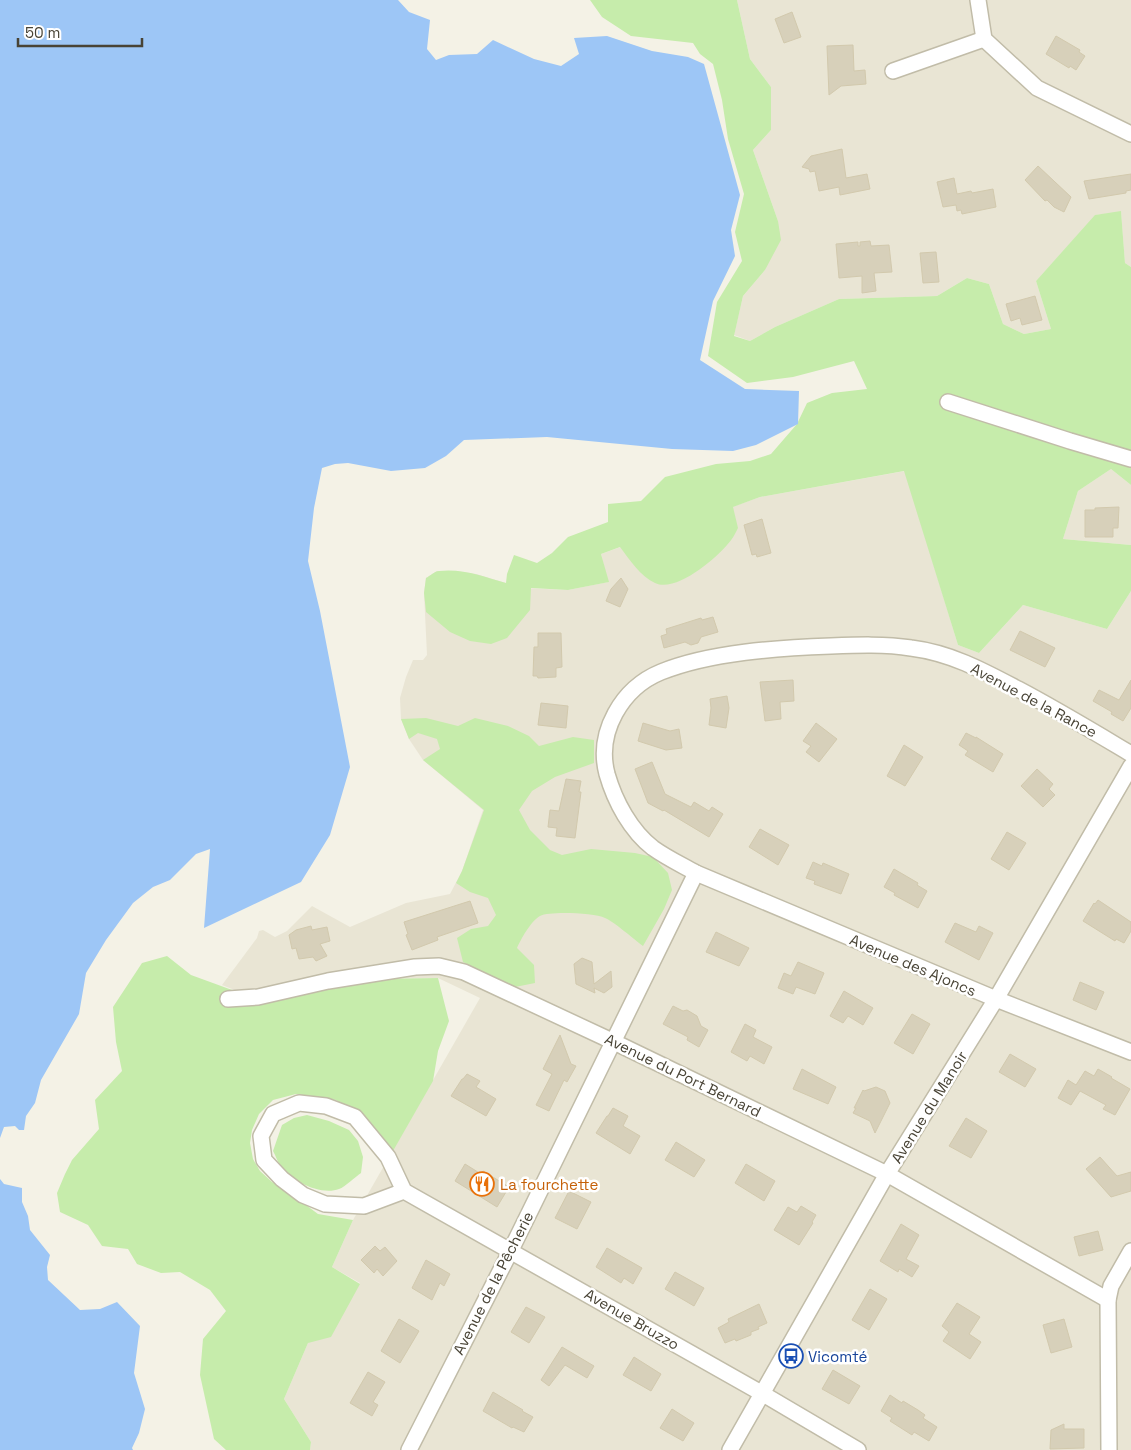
<svg xmlns="http://www.w3.org/2000/svg" width="1131" height="1450" viewBox="0 0 1131 1450" font-family="'Space Grotesk',sans-serif">
<style>
.residential{fill:#e9e5d4}
.green{fill:#c6ecab}
.water{fill:#9dc6f6}
.building{fill:#d7d0ba;stroke:#d2c9ad}
.lines{fill:none;stroke-linecap:round;stroke-linejoin:round}
.street-casing{stroke:#c1bca8;stroke-width:18}
.street{stroke:#fff;stroke-width:15}
.labels{text-anchor:middle;dominant-baseline:central;stroke-width:5;stroke-linejoin:round;paint-order:stroke}
.street-label{font-size:15px;fill:#484335;stroke:#fff}
.food-label{font-size:15px;fill:#c56008;stroke:#fff;text-anchor:start}
.transit-label{font-size:15px;fill:#164399;stroke:#fff;text-anchor:start}
</style>
<rect width="100%" height="100%" fill="#f4f2e6"/>
<g class="residential">
<path d="M 737,0 L 1131,0 L 1131,267 L 1125,263 L 1121,212 L 1096,215 L 1036,281 L 1051,329 L 1024,334 L 1003,324 L 989,284 L 967,278 L 937,296 L 839,299 L 775,327 L 750,341 L 734,335 L 743,296 L 765,270 L 778,221 L 753,150 L 771,130 L 771,87 L 750,59 Z"/>
<path d="M 1111,469 L 1131,485 L 1131,545 L 1063,539 L 1078,491 Z"/>
<path d="M 905,471 L 958,645 L 979,653 L 1023,605 L 1107,629 L 1131,591 L 1131,1450 L 310,1450 L 311,1442 L 284,1399 L 308,1343 L 360,1283 L 332,1267 L 353,1220 L 480,998 L 438,978 L 373,979 L 267,1003 L 222,985 L 257,938 L 259,931 L 263,930 L 275,937 L 287,931 L 312,906 L 350,927 L 406,903 L 450,894 L 462,871 L 483,810 L 423,760 L 409,739 L 401,719 L 400,698 L 406,677 L 413,660 L 423,660 L 427,655 L 424,593 L 426,578 L 437,571 L 456,571 L 476,574 L 523,588 L 568,590 L 608,582 L 601,554 L 760,497 Z"/>
</g>
<g class="green">
<path d="M 590,0 L 737,0 L 750,59 L 771,87 L 771,130 L 753,150 L 778,221 L 781,240 L 765,270 L 743,296 L 734,336 L 750,341 L 775,327 L 839,299 L 937,296 L 967,278 L 989,284 L 1003,324 L 1024,334 L 1051,329 L 1036,281 L 1095,215 L 1121,211 L 1125,263 L 1131,267 L 1131,485 L 1111,469 L 1078,491 L 1063,539 L 1131,545 L 1131,591 L 1107,629 L 1023,605 L 979,653 L 958,645 L 904,471 L 760,497 L 733,507 L 738,528 C 735,534 732,540 727,545 C 715,559 676,593 655,583 C 640,576 630,560 620,547 L 601,554 L 609,582 L 568,590 L 531,588 L 530,610 L 507,638 L 491,644 L 470,641 L 450,632 L 426,612 L 424,593 L 426,578 C 430,576 435,571 439,571 C 462,568 485,577 506,583 L 507,574 L 514,555 L 537,563 L 552,553 L 568,537 L 608,522 L 608,504 L 641,501 L 665,477 L 716,464 L 750,461 L 771,454 L 797,424 L 807,403 L 832,393 L 867,389 L 854,361 L 793,377 L 747,383 L 708,356 L 717,302 L 742,261 L 735,232 L 744,194 L 728,139 L 722,100 L 713,64 L 700,54 L 693,43 L 631,36 L 602,17 Z"/>
<path d="M 426,718 L 458,726 L 475,718 L 508,726 L 529,736 L 539,746 L 573,737 L 594,740 L 594,763 L 555,777 L 532,791 L 519,810 L 530,830 L 550,850 L 562,855 L 591,849 L 635,853 L 653,857 L 668,873 L 672,890 L 664,909 L 643,946 C 635,940 613,921 605,918 C 594,913 550,911 540,916 C 531,921 521,939 517,948 L 534,965 L 535,983 L 515,987 L 463,962 L 457,938 L 471,929 L 488,926 L 496,915 L 488,898 L 470,892 L 456,883 L 462,871 L 484,810 L 423,760 L 440,749 L 437,739 L 418,733 L 409,739 L 401,719 Z"/>
<path d="M 167,956 L 191,975 L 268,1003 L 373,979 L 438,978 L 449,1021 L 438,1051 L 433,1081 L 393,1151 L 368,1122 L 336,1100 L 296,1094 L 273,1100 L 259,1114 L 252,1130 L 250,1143 L 253,1159 L 260,1171 L 272,1182 L 283,1188 L 318,1214 L 353,1220 L 332,1267 L 360,1284 L 331,1337 L 308,1343 L 284,1399 L 311,1442 L 310,1450 L 226,1450 L 214,1439 L 200,1375 L 203,1339 L 226,1311 L 210,1290 L 180,1272 L 161,1273 L 137,1264 L 128,1249 L 102,1246 L 88,1225 L 60,1212 L 57,1193 L 65,1174 L 72,1160 L 99,1129 L 95,1100 L 122,1071 L 116,1042 L 113,1007 L 142,963 Z"/>
<path d="M 307,1115 L 329,1121 L 349,1130 L 358,1141 L 363,1157 L 361,1173 C 355,1177 345,1187 339,1189 C 321,1196 290,1181 280,1165 C 277,1161 276,1156 273,1151 L 282,1125 L 294,1118 Z"/>
</g>
<g class="water">
<path d="M 0,0 L 398,0 L 409,12 L 430,20 L 427,49 L 436,60 L 449,55 L 477,54 L 493,40 L 534,59 L 561,66 L 579,54 L 574,38 L 607,36 L 652,51 L 688,57 L 704,64 L 740,195 L 731,230 L 735,256 L 713,301 L 700,360 L 745,389 L 799,391 L 798,424 L 756,445 L 733,451 L 672,449 L 547,437 L 464,440 L 446,456 L 425,468 L 391,471 L 348,463 L 335,464 L 322,468 L 314,508 L 308,561 L 320,611 L 350,767 L 330,835 L 301,882 L 204,928 L 210,849 L 196,854 L 170,880 L 153,887 L 133,903 L 106,940 L 86,973 L 79,1014 L 41,1080 L 35,1103 L 26,1116 L 24,1130 L 19,1130 L 15,1126 L 4,1127 L 0,1138 Z"/>
<path d="M 0,1179 L 4,1184 L 22,1188 L 22,1202 L 28,1216 L 30,1230 L 50,1255 L 47,1267 L 48,1280 L 80,1310 L 100,1309 L 117,1302 L 140,1326 L 134,1373 L 145,1409 L 139,1433 L 132,1448 L 133,1450 L 0,1450 Z"/>
</g>
<g class="building">
<path d="M 792,12 L 801,37 L 784,43 L 775,19 Z"/>
<path d="M 1056,36 L 1080,50 L 1079,52 L 1085,56 L 1076,70 L 1070,66 L 1069,68 L 1046,54 Z"/>
<path d="M 853,45 L 854,71 L 865,70 L 866,84 L 841,86 L 829,95 L 827,46 Z"/>
<path d="M 842,149 L 846,178 L 867,174 L 870,189 L 840,195 L 839,187 L 819,191 L 815,171 L 810,172 L 809,169 L 802,167 L 811,156 Z"/>
<path d="M 1038,166 L 1071,197 L 1064,212 L 1054,207 L 1047,200 L 1045,201 L 1025,180 Z"/>
<path d="M 1131,174 L 1131,190 L 1126,191 L 1126,193 L 1089,199 L 1084,181 Z"/>
<path d="M 954,178 L 957,194 L 971,191 L 972,193 L 993,189 L 996,207 L 962,214 L 961,210 L 957,211 L 956,205 L 943,207 L 937,182 Z"/>
<path d="M 870,241 L 871,246 L 889,245 L 892,272 L 874,273 L 876,291 L 862,293 L 862,276 L 839,278 L 836,244 L 858,242 L 858,246 L 860,246 L 860,242 Z"/>
<path d="M 936,252 L 939,282 L 923,283 L 920,253 Z"/>
<path d="M 1035,296 L 1042,320 L 1022,325 L 1020,318 L 1011,321 L 1006,304 Z"/>
<path d="M 1119,507 L 1118,528 L 1113,528 L 1113,537 L 1085,537 L 1085,510 L 1095,510 L 1095,508 Z"/>
<path d="M 762,519 L 771,553 L 757,557 L 756,554 L 752,555 L 744,525 Z"/>
<path d="M 621,578 L 628,589 L 620,607 L 606,601 L 611,589 Z"/>
<path d="M 713,617 L 718,632 L 701,637 L 698,643 L 691,645 L 685,642 L 664,648 L 661,636 L 667,634 L 666,629 L 701,618 L 702,620 Z"/>
<path d="M 1020,631 L 1055,648 L 1045,667 L 1010,650 Z"/>
<path d="M 538,633 L 561,633 L 562,667 L 556,668 L 556,677 L 538,678 L 537,676 L 533,676 L 534,647 L 538,647 Z"/>
<path d="M 793,680 L 794,701 L 780,702 L 781,719 L 765,721 L 760,682 Z"/>
<path d="M 1131,680 L 1131,708 L 1123,721 L 1111,714 L 1112,712 L 1093,701 L 1099,690 L 1119,700 Z"/>
<path d="M 727,696 L 729,708 L 726,728 L 709,725 L 711,708 L 710,699 Z"/>
<path d="M 541,703 L 568,706 L 566,728 L 538,725 Z"/>
<path d="M 643,723 L 670,731 L 679,729 L 682,748 L 666,750 L 638,741 Z"/>
<path d="M 816,723 L 837,739 L 819,762 L 806,752 L 811,746 L 803,741 Z"/>
<path d="M 966,733 L 976,738 L 976,737 L 1003,754 L 993,772 L 965,755 L 968,751 L 959,745 Z"/>
<path d="M 904,745 L 923,757 L 905,786 L 887,776 Z"/>
<path d="M 652,762 L 665,794 L 691,807 L 694,802 L 709,811 L 712,807 L 723,814 L 709,837 L 664,810 L 663,811 L 648,803 L 635,769 Z"/>
<path d="M 1037,769 L 1053,784 L 1049,789 L 1055,795 L 1043,807 L 1021,786 Z"/>
<path d="M 566,779 L 581,781 L 579,792 L 581,792 L 575,838 L 556,836 L 557,828 L 548,827 L 550,810 L 559,811 Z"/>
<path d="M 760,829 L 789,845 L 778,865 L 749,847 Z"/>
<path d="M 1007,832 L 1026,843 L 1009,870 L 991,859 Z"/>
<path d="M 813,862 L 822,866 L 823,863 L 849,874 L 841,894 L 814,884 L 815,881 L 806,878 Z"/>
<path d="M 894,869 L 918,883 L 917,885 L 927,891 L 918,908 L 894,895 L 895,893 L 884,887 Z"/>
<path d="M 1098,900 L 1131,922 L 1131,931 L 1124,943 L 1116,939 L 1115,941 L 1083,921 L 1094,903 L 1095,904 Z"/>
<path d="M 470,901 L 478,923 L 437,937 L 438,940 L 412,950 L 406,935 L 408,934 L 404,922 Z"/>
<path d="M 955,923 L 976,932 L 979,926 L 993,933 L 979,960 L 945,942 Z"/>
<path d="M 311,926 L 312,930 L 327,927 L 330,941 L 320,944 L 327,956 L 316,961 L 313,957 L 299,959 L 296,948 L 292,949 L 289,935 L 296,930 Z"/>
<path d="M 716,932 L 749,948 L 739,966 L 706,952 Z"/>
<path d="M 582,958 L 592,962 L 594,984 L 611,971 L 612,987 L 604,993 L 594,988 L 595,993 L 576,984 L 574,964 Z"/>
<path d="M 798,962 L 824,973 L 815,994 L 796,987 L 793,994 L 778,988 L 784,973 L 791,976 Z"/>
<path d="M 1080,982 L 1104,992 L 1096,1010 L 1073,1000 Z"/>
<path d="M 844,991 L 873,1008 L 863,1025 L 848,1016 L 843,1023 L 830,1016 Z"/>
<path d="M 673,1006 L 683,1011 L 687,1010 L 697,1016 L 701,1026 L 708,1030 L 699,1047 L 687,1040 L 688,1037 L 663,1024 Z"/>
<path d="M 912,1014 L 930,1024 L 913,1054 L 894,1043 Z"/>
<path d="M 745,1024 L 756,1030 L 753,1037 L 772,1047 L 764,1064 L 750,1056 L 747,1061 L 731,1052 Z"/>
<path d="M 560,1035 L 571,1064 L 576,1066 L 567,1082 L 564,1080 L 549,1111 L 536,1105 L 552,1074 L 543,1069 Z"/>
<path d="M 1010,1054 L 1036,1069 L 1025,1087 L 999,1072 Z"/>
<path d="M 802,1069 L 836,1087 L 828,1104 L 793,1089 Z"/>
<path d="M 1098,1069 L 1112,1077 L 1111,1078 L 1130,1089 L 1115,1115 L 1103,1109 L 1106,1105 L 1080,1091 L 1071,1105 L 1058,1098 L 1068,1080 L 1076,1085 L 1085,1071 L 1094,1076 Z"/>
<path d="M 467,1074 L 480,1081 L 476,1087 L 496,1099 L 486,1116 L 451,1096 L 462,1079 L 463,1079 Z"/>
<path d="M 876,1087 L 885,1091 L 890,1103 L 875,1133 L 870,1121 L 853,1113 L 856,1108 L 854,1108 L 863,1090 L 864,1091 Z"/>
<path d="M 613,1108 L 628,1116 L 623,1126 L 640,1136 L 630,1154 L 596,1133 L 607,1116 L 608,1116 Z"/>
<path d="M 966,1118 L 987,1131 L 971,1158 L 949,1146 Z"/>
<path d="M 676,1142 L 705,1160 L 694,1177 L 665,1160 Z"/>
<path d="M 1100,1157 L 1117,1176 L 1131,1172 L 1131,1191 L 1111,1197 L 1086,1169 Z"/>
<path d="M 465,1164 L 481,1174 L 483,1171 L 509,1187 L 497,1207 L 455,1181 Z"/>
<path d="M 746,1164 L 775,1181 L 764,1201 L 735,1183 Z"/>
<path d="M 569,1191 L 591,1202 L 577,1229 L 555,1218 Z"/>
<path d="M 801,1206 L 816,1215 L 812,1222 L 813,1223 L 799,1245 L 774,1230 L 788,1207 L 797,1212 Z"/>
<path d="M 901,1224 L 919,1235 L 906,1259 L 919,1266 L 912,1277 L 899,1269 L 898,1272 L 880,1261 Z"/>
<path d="M 1098,1231 L 1103,1250 L 1079,1256 L 1074,1237 Z"/>
<path d="M 375,1246 L 380,1251 L 385,1247 L 397,1261 L 383,1276 L 377,1269 L 374,1273 L 361,1260 Z"/>
<path d="M 607,1248 L 642,1268 L 633,1284 L 624,1278 L 621,1283 L 596,1267 Z"/>
<path d="M 426,1260 L 450,1274 L 444,1286 L 440,1283 L 432,1300 L 412,1288 Z"/>
<path d="M 675,1272 L 704,1288 L 694,1306 L 665,1289 Z"/>
<path d="M 870,1289 L 887,1299 L 869,1330 L 852,1320 Z"/>
<path d="M 957,1303 L 980,1317 L 969,1334 L 981,1342 L 970,1359 L 943,1341 L 949,1332 L 942,1326 Z"/>
<path d="M 759,1304 L 767,1323 L 758,1327 L 759,1329 L 751,1332 L 751,1335 L 736,1341 L 735,1339 L 725,1343 L 718,1328 L 729,1322 L 728,1319 Z"/>
<path d="M 526,1307 L 545,1317 L 529,1343 L 511,1332 Z"/>
<path d="M 399,1319 L 419,1331 L 400,1363 L 381,1351 Z"/>
<path d="M 1064,1319 L 1072,1347 L 1051,1353 L 1043,1325 Z"/>
<path d="M 562,1347 L 594,1366 L 587,1378 L 565,1365 L 549,1386 L 541,1380 Z"/>
<path d="M 634,1357 L 661,1374 L 651,1391 L 623,1375 Z"/>
<path d="M 833,1370 L 860,1386 L 849,1404 L 822,1389 Z"/>
<path d="M 368,1372 L 385,1382 L 373,1402 L 378,1405 L 372,1416 L 350,1403 Z"/>
<path d="M 493,1392 L 523,1410 L 522,1411 L 533,1417 L 524,1432 L 513,1427 L 512,1428 L 483,1411 Z"/>
<path d="M 890,1395 L 902,1403 L 903,1401 L 918,1410 L 925,1415 L 923,1418 L 937,1427 L 929,1441 L 914,1432 L 912,1435 L 890,1421 L 892,1418 L 881,1411 Z"/>
<path d="M 672,1409 L 694,1423 L 683,1441 L 660,1428 Z"/>
<path d="M 1064,1424 L 1064,1429 L 1084,1429 L 1084,1448 L 1050,1449 L 1051,1430 Z"/>
</g>
<g class="lines">
<g class="street-casing">
<g id="street">
<path d="M 978,0 L 984,39 L 1037,88 L 1131,134"/>
<path d="M 893,71 L 984,39"/>
<path d="M 948,402 L 1070,441 L 1131,459"/>
<path d="M 1131,754 C 1094,732 1056,709 1018,689 C 984,671 951,653 911,648 C 885,644 858,645 831,646 C 778,648 711,652 661,672 C 622,688 596,732 607,774 C 615,802 631,831 653,848 C 667,858 682,865 696,873 L 996,999 L 1131,1052"/>
<path d="M 228,999 L 258,997 L 328,981 L 415,967 L 439,966 L 464,972 L 614,1042 L 887,1174 L 1108,1300"/>
<path d="M 404,1191 L 364,1206 L 325,1204 L 303,1195 L 282,1179 L 264,1160 L 261,1136 L 273,1114 L 299,1103 L 326,1106 L 355,1117 L 388,1157 L 404,1191 L 763,1394 L 858,1450"/>
<path d="M 409,1450 L 511,1250 L 696,873"/>
<path d="M 730,1450 L 887,1174 L 996,999 L 1131,766"/>
<path d="M 1109,1450 L 1108,1300 L 1111,1286 L 1131,1251"/>
</g>
</g>
<use href="#street" class="street"/>
</g>
<defs>
<g id="restaurant-ring" transform="scale(1.25)"><circle r="9.5" fill="#fff" stroke="#e8710a" stroke-width="1.5"/><path d="M-5-6h1v4h1v-4h1v4h1v-4h1v5L-1.5 .5V6h-2V.5L-5-1ZM5-6V6H3V1.5H1.5Q1.5-4 5-6Z" fill="#e8710a"/></g>
<g id="bus-ring" transform="scale(1.25)"><circle r="9.5" fill="#fff" stroke="#1a4fb4" stroke-width="1.5"/><path d="M-5-6H5V4H4V6H2V4H-2V6H-4V4H-5ZM-3.5-4V0h7V-4ZM-3.5 1.2v1.5H-2V1.2ZM2 1.2v1.5H3.5V1.2Z" fill="#1a4fb4"/></g>
</defs>
<g fill-rule="evenodd">
<use href="#restaurant-ring" x="482" y="1184"/>
<use href="#bus-ring" x="791" y="1356"/>
</g>
<g class="labels">
<g class="street-label">
<text transform="translate(1034 700) rotate(28)">Avenue de la Rance</text>
<text transform="translate(913 965) rotate(23)">Avenue des Ajoncs</text>
<text transform="translate(683 1075) rotate(26)">Avenue du Port Bernard</text>
<text transform="translate(929 1107) rotate(-58)">Avenue du Manoir</text>
<text transform="translate(493 1283) rotate(-63)">Avenue de la Pêcherie</text>
<text transform="translate(632 1319) rotate(30)">Avenue Bruzzo</text>
</g>
<g class="food-label">
<text x="500" y="1184">La fourchette</text>
</g>
<g class="transit-label">
<text x="808" y="1356">Vicomté</text>
</g>
</g>
<path d="M18 38v8h124v-8" fill="none" stroke="#484335" stroke-width="2.5"/>
<text x="25" y="38" font-size="15" fill="#484335" stroke="#ffffff" stroke-width="4" paint-order="stroke">50 m</text>
</svg>
